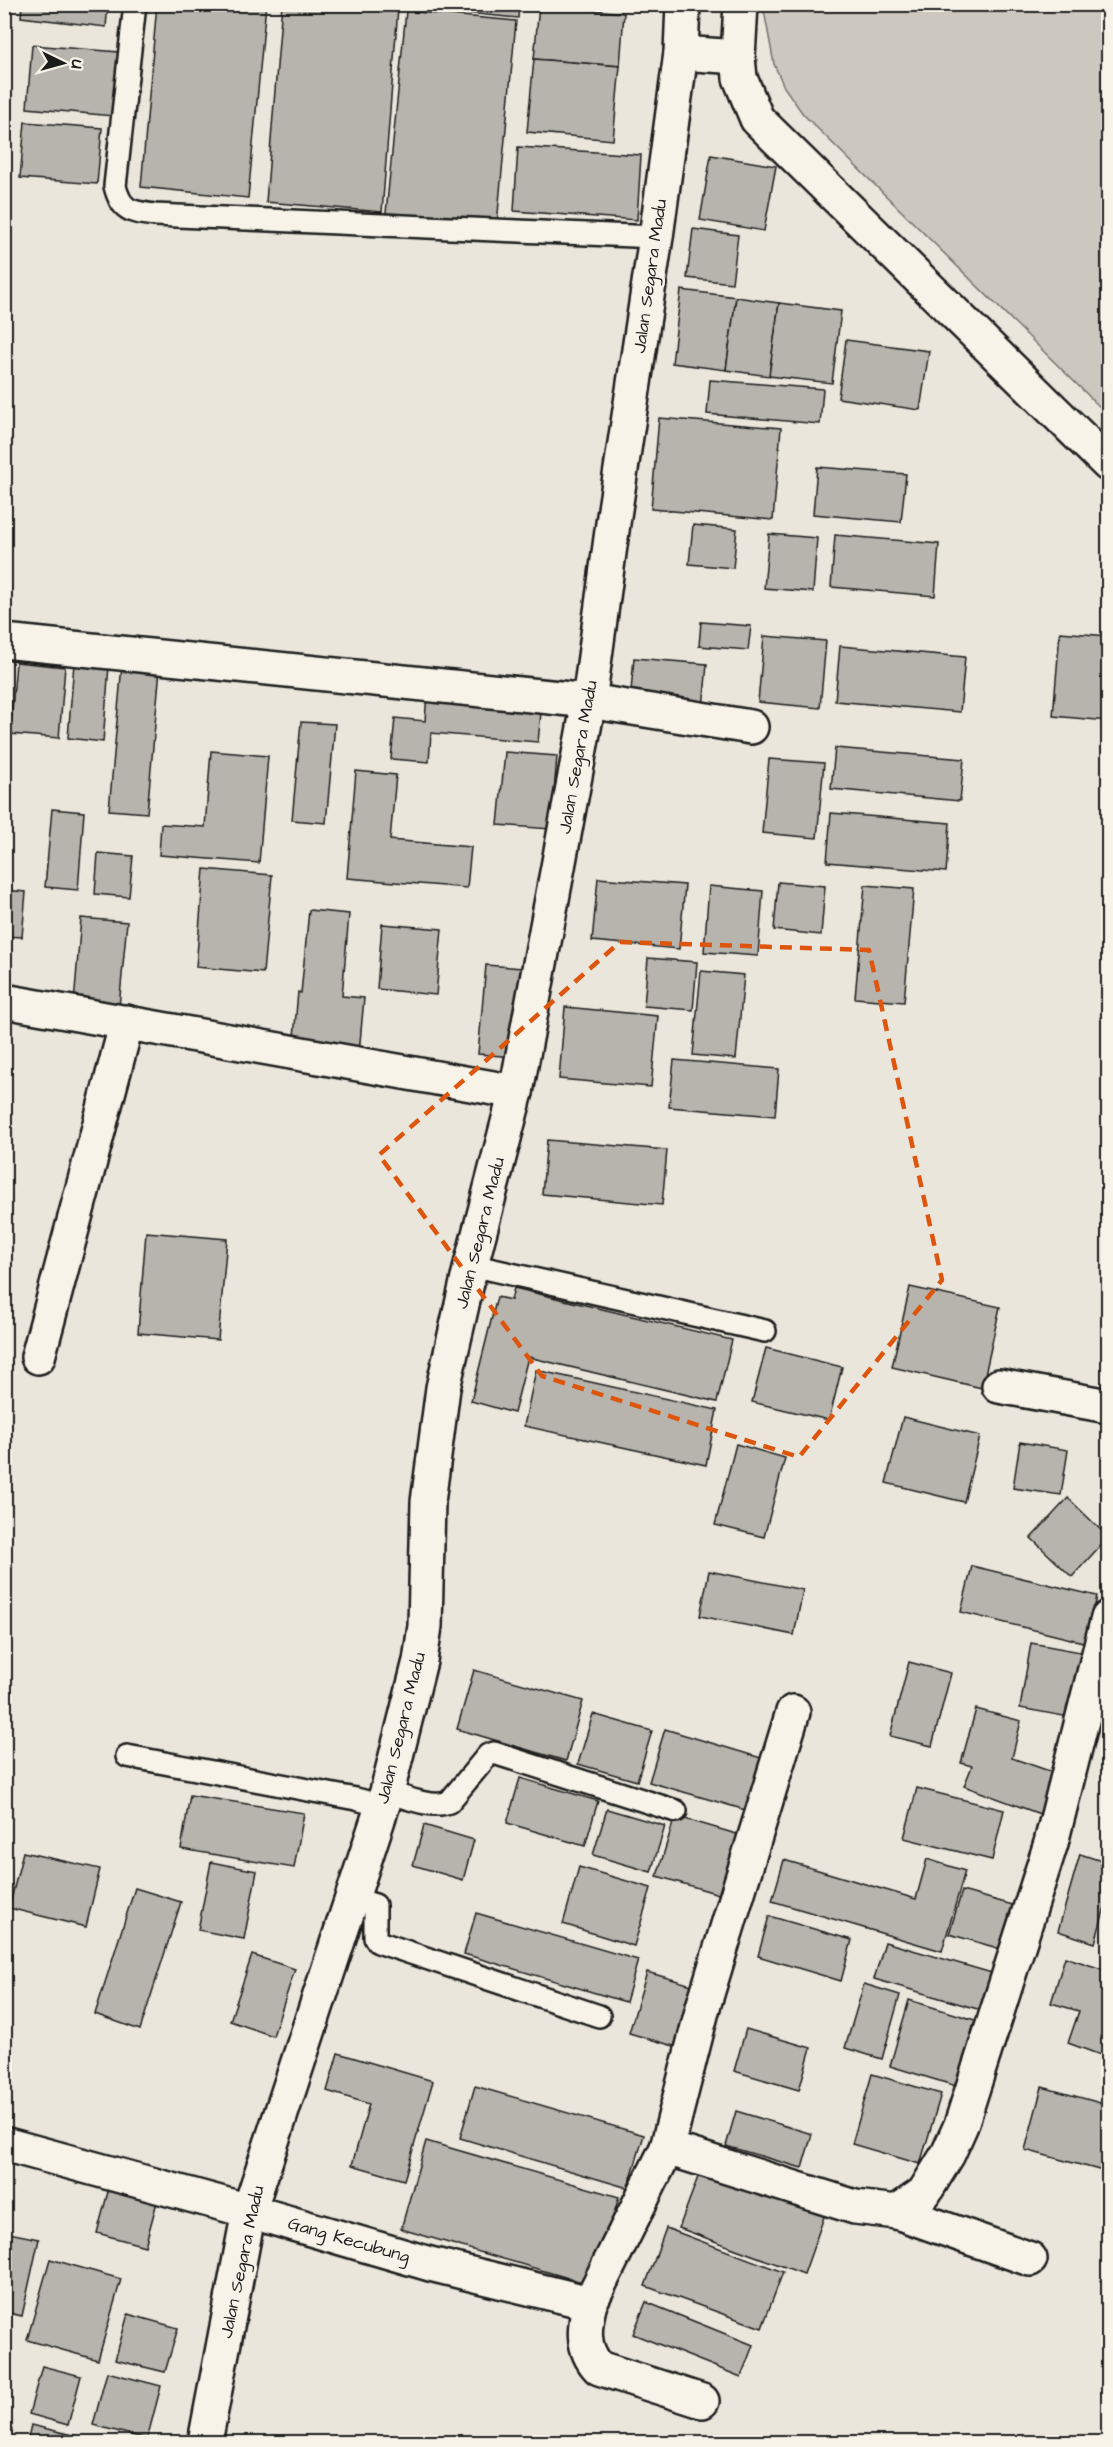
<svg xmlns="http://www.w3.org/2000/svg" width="1113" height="2447" viewBox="0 0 1113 2447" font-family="'Architects Daughter',sans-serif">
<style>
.green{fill:#ccc8c0;stroke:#74726e;stroke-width:1.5}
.building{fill:#b6b4ac;stroke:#1c1c1c;stroke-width:1.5}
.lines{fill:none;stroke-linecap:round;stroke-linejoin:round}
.service-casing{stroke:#1c1c1c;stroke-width:26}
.minor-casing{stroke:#1c1c1c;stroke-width:38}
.service{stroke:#f7f3e8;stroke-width:21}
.minor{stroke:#f7f3e8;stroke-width:33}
.marked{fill:none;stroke:#de560d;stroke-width:4.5;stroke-dasharray:12 8;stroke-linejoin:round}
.labels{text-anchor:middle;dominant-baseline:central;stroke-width:5;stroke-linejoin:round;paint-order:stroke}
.street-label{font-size:18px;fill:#1c1c1c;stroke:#f7f3e8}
</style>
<rect width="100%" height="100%" fill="#eae6dc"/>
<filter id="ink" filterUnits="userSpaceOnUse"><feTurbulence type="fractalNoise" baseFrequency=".0167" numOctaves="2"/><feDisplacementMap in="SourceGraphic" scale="12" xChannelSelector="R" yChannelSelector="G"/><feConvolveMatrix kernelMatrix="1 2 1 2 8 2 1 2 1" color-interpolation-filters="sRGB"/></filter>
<g filter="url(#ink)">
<path class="green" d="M 763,5 L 1108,5 L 1108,415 L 803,114 L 784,87 L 774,64 Z"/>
<g class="building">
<path d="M 22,4 L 108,4 L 106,27 L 21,17 Z"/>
<path d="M 157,4 L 266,4 L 248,198 L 141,187 Z"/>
<path d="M 282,4 L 354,4 L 398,8 L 382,212 L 266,202 Z"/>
<path d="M 376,4 L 519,4 L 518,18 Z"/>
<path d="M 539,5 L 624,13 L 620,66 L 534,59 Z"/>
<path d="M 406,11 L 516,21 L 497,224 L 386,213 Z"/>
<path d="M 32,45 L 119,52 L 113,116 L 27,108 Z"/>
<path d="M 534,59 L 620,66 L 613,140 L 527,132 Z"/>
<path d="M 25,122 L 102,128 L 97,184 L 20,178 Z"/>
<path d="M 518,147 L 641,155 L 637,220 L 514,211 Z"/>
<path d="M 711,155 L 776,166 L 764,231 L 700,220 Z"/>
<path d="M 693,229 L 738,235 L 732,283 L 687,278 Z"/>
<path d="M 681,290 L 736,297 L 726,370 L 672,363 Z"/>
<path d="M 736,297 L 779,303 L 769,376 L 726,370 Z"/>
<path d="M 779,303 L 841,311 L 832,383 L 769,376 Z"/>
<path d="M 846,340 L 929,351 L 920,410 L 838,398 Z"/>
<path d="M 710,380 L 823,389 L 820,424 L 707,414 Z"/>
<path d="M 659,418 L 781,428 L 773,520 L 651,509 Z"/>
<path d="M 817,467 L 906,474 L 901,522 L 813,514 Z"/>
<path d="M 693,525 L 737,529 L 733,568 L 689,564 Z"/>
<path d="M 769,534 L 817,538 L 813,592 L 764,588 Z"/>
<path d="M 835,535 L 939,544 L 935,596 L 831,587 Z"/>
<path d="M 701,622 L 751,626 L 748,650 L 699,646 Z"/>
<path d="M 1060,632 L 1108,636 L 1108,721 L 1053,716 Z"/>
<path d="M 764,636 L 826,641 L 820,708 L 758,702 Z"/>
<path d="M 840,646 L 965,657 L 960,712 L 835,701 Z"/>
<path d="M 634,658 L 707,664 L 703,708 L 630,702 Z"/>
<path d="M 16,662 L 65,667 L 59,738 L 10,734 Z"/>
<path d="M 74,663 L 109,666 L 103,742 L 68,738 Z"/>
<path d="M 122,665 L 160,669 L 147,813 L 109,810 Z"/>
<path d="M 427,693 L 542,703 L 538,742 L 431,733 L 429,762 L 391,759 L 395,718 L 425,721 Z"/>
<path d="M 301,722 L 335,724 L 326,823 L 292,820 Z"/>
<path d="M 835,748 L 964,759 L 960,801 L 831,789 Z"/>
<path d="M 211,751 L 268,756 L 259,863 L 159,855 L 161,824 L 205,827 Z"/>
<path d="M 505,752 L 557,756 L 551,829 L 498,825 Z"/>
<path d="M 769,759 L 824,763 L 817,838 L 762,833 Z"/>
<path d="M 356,771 L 396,775 L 390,840 L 471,847 L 467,888 L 347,878 Z"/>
<path d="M 52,809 L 84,812 L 78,890 L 45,887 Z"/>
<path d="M 831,813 L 950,823 L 946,872 L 827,862 Z"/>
<path d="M 98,853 L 133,856 L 129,897 L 95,894 Z"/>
<path d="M 204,869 L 272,875 L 263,973 L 196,967 Z"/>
<path d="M 598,878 L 685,885 L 679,949 L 592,941 Z"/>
<path d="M 778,882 L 825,886 L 821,935 L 774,930 Z"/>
<path d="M 865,885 L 914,889 L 904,1002 L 855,998 Z"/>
<path d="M 709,886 L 763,891 L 758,956 L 704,952 Z"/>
<path d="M 4,890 L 26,892 L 22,937 L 4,936 Z"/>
<path d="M 309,910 L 349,914 L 342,996 L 364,998 L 359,1053 L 293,1048 L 298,992 L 301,993 Z"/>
<path d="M 81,918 L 127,922 L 119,1007 L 74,1003 Z"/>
<path d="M 382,924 L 442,929 L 436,995 L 377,989 Z"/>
<path d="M 648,958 L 697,962 L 693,1010 L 644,1006 Z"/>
<path d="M 486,965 L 522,968 L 514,1057 L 478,1054 Z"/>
<path d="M 701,971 L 744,975 L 736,1059 L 693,1055 Z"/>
<path d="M 565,1007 L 658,1016 L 651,1087 L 559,1079 Z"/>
<path d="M 674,1060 L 779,1069 L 775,1116 L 669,1107 Z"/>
<path d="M 547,1140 L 667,1150 L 662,1205 L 542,1194 Z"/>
<path d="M 146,1232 L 227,1239 L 218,1340 L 138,1333 Z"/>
<path d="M 910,1287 L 1000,1307 L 982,1388 L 892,1367 Z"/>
<path d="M 514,1288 L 732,1340 L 717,1402 L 528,1357 L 514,1413 L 471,1401 L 497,1297 L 511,1300 Z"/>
<path d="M 766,1348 L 842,1367 L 829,1420 L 752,1402 Z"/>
<path d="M 536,1370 L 717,1410 L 706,1465 L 524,1426 Z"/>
<path d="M 903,1417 L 980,1436 L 964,1502 L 886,1483 Z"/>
<path d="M 1020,1442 L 1068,1450 L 1061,1495 L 1013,1488 Z"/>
<path d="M 736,1444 L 785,1458 L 764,1537 L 715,1525 Z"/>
<path d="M 1068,1498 L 1108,1537 L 1072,1577 L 1031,1538 Z"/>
<path d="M 972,1566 L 1097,1596 L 1087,1643 L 961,1612 Z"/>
<path d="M 709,1571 L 803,1590 L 794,1635 L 700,1616 Z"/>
<path d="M 1031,1643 L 1086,1653 L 1074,1718 L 1020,1708 Z"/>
<path d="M 909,1662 L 951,1673 L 932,1746 L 890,1736 Z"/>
<path d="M 474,1670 L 583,1701 L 566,1761 L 457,1729 Z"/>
<path d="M 976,1709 L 1021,1721 L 1012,1758 L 1055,1773 L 1040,1814 L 964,1786 L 972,1766 L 961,1763 Z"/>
<path d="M 593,1714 L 652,1731 L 637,1781 L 578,1764 Z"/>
<path d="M 665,1729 L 771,1761 L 756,1813 L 649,1782 Z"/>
<path d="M 520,1778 L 598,1801 L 585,1846 L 507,1823 Z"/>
<path d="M 917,1788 L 1004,1810 L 992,1860 L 904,1838 Z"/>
<path d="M 190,1795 L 304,1813 L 294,1868 L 181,1849 Z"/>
<path d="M 607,1809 L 665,1826 L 651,1872 L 593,1855 Z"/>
<path d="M 675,1816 L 740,1835 L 722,1895 L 657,1876 Z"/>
<path d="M 424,1825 L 474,1840 L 463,1880 L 413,1865 Z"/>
<path d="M 23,1852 L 100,1869 L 86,1927 L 9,1908 Z"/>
<path d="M 1080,1854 L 1108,1863 L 1108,1896 L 1095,1943 L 1058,1931 Z"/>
<path d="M 927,1859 L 965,1871 L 942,1951 L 772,1901 L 784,1860 L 916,1899 Z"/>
<path d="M 211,1862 L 257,1871 L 244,1939 L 198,1930 Z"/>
<path d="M 579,1867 L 651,1888 L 634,1946 L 563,1924 Z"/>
<path d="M 135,1888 L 181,1902 L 140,2030 L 95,2014 Z"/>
<path d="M 962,1891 L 1020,1907 L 1008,1951 L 949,1934 Z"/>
<path d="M 476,1913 L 638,1960 L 626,2002 L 464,1954 Z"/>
<path d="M 769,1916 L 852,1940 L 841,1981 L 758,1956 Z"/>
<path d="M 885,1942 L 992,1973 L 981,2010 L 874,1979 Z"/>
<path d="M 252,1955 L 295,1969 L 273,2036 L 230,2021 Z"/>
<path d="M 1065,1957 L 1108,1971 L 1108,2050 L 1106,2057 L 1068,2043 L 1079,2011 L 1051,2003 Z"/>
<path d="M 647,1972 L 702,1988 L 684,2049 L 629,2033 Z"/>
<path d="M 864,1984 L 900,1995 L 882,2059 L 845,2048 Z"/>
<path d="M 909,2000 L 975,2020 L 956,2086 L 890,2066 Z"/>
<path d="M 746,2029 L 811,2048 L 799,2090 L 734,2071 Z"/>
<path d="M 338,2053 L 433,2081 L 404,2180 L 352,2165 L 369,2104 L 327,2091 Z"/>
<path d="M 872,2074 L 941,2094 L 920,2164 L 852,2144 Z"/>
<path d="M 475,2086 L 644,2135 L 628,2188 L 460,2138 Z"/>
<path d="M 1042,2087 L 1108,2105 L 1108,2151 L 1103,2171 L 1025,2150 Z"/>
<path d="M 736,2111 L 812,2134 L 802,2168 L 726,2146 Z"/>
<path d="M 426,2141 L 619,2197 L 592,2285 L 401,2229 Z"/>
<path d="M 701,2169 L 825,2214 L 804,2274 L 679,2228 Z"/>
<path d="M 109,2188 L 157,2202 L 145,2246 L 97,2233 Z"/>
<path d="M 666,2228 L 783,2272 L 762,2328 L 645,2286 Z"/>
<path d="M 4,2232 L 39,2239 L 22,2316 L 4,2312 Z"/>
<path d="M 50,2259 L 121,2279 L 98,2360 L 27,2340 Z"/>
<path d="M 646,2302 L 753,2345 L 741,2377 L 633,2334 Z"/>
<path d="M 128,2314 L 178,2328 L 165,2372 L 115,2360 Z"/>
<path d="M 42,2366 L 81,2376 L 68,2425 L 29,2414 Z"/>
<path d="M 107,2372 L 161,2386 L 147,2439 L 93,2425 Z"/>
<path d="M 31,2425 L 89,2439 L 88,2442 L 27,2442 Z"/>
</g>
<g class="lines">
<g class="service-casing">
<g id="service">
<path d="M 135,4 L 115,186 C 121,211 131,212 155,215 L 656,237"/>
<path d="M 471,1265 L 765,1331"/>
<path d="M 127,1756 L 356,1799 L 383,1806"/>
<path d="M 387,1792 C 405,1797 432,1809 449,1802 L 488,1755 L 494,1753 L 676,1811"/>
<path d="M 352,1898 L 375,1905 L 375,1938 L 378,1942 L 599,2016"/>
</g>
</g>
<g class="minor-casing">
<g id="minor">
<path d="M 741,4 L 738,57 L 740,78 L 757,119 L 1108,464"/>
<path d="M 681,53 L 738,57"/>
<path d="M 4,641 L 589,701 L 751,727"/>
<path d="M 4,1001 L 516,1092"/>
<path d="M 38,1357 L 127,1022"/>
<path d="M 999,1386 L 1108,1406"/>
<path d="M 4,2144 L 249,2211 L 430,2264 L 590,2303"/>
<path d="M 667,2148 L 855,2207 L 897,2212 L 924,2193 L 948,2154 L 961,2125 L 1051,1843 L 1108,1618"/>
<path d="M 897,2212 L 1030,2259"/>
<path d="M 702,2401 L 599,2368 C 581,2349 584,2326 590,2303 L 667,2148 L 703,2007 L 793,1712"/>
<path d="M 205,2442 L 249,2211 L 387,1792 L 420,1661 L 425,1626 L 428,1502 L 443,1388 L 471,1265 L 516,1092 L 589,701 L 614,516 L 656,237 L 681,53 L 683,4"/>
</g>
</g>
<use href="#service" class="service"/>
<use href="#minor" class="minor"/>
</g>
</g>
<path class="marked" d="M 620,942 L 869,950 L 942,1280 L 799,1457 L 542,1376 L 379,1155 Z"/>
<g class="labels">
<g class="street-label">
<text transform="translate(650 276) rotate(-82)">Jalan Segara Madu</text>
<text transform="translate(578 757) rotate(-80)">Jalan Segara Madu</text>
<text transform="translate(480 1233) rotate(-76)">Jalan Segara Madu</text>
<text transform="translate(401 1728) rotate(-76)">Jalan Segara Madu</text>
<text transform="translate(349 2240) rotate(16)">Gang Kecubung</text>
<text transform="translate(242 2262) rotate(-78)">Jalan Segara Madu</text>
</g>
</g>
<rect width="1113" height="2447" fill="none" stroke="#f7f3e8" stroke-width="24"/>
<rect x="12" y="12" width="1089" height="2423" fill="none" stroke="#1c1c1c" stroke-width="2" filter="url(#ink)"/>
<g transform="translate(63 63) rotate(95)" stroke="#f7f3e8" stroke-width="4.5" paint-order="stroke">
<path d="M0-4.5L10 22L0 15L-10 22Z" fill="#1c1c1c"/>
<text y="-9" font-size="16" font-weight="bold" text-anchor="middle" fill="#1c1c1c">U</text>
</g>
</svg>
